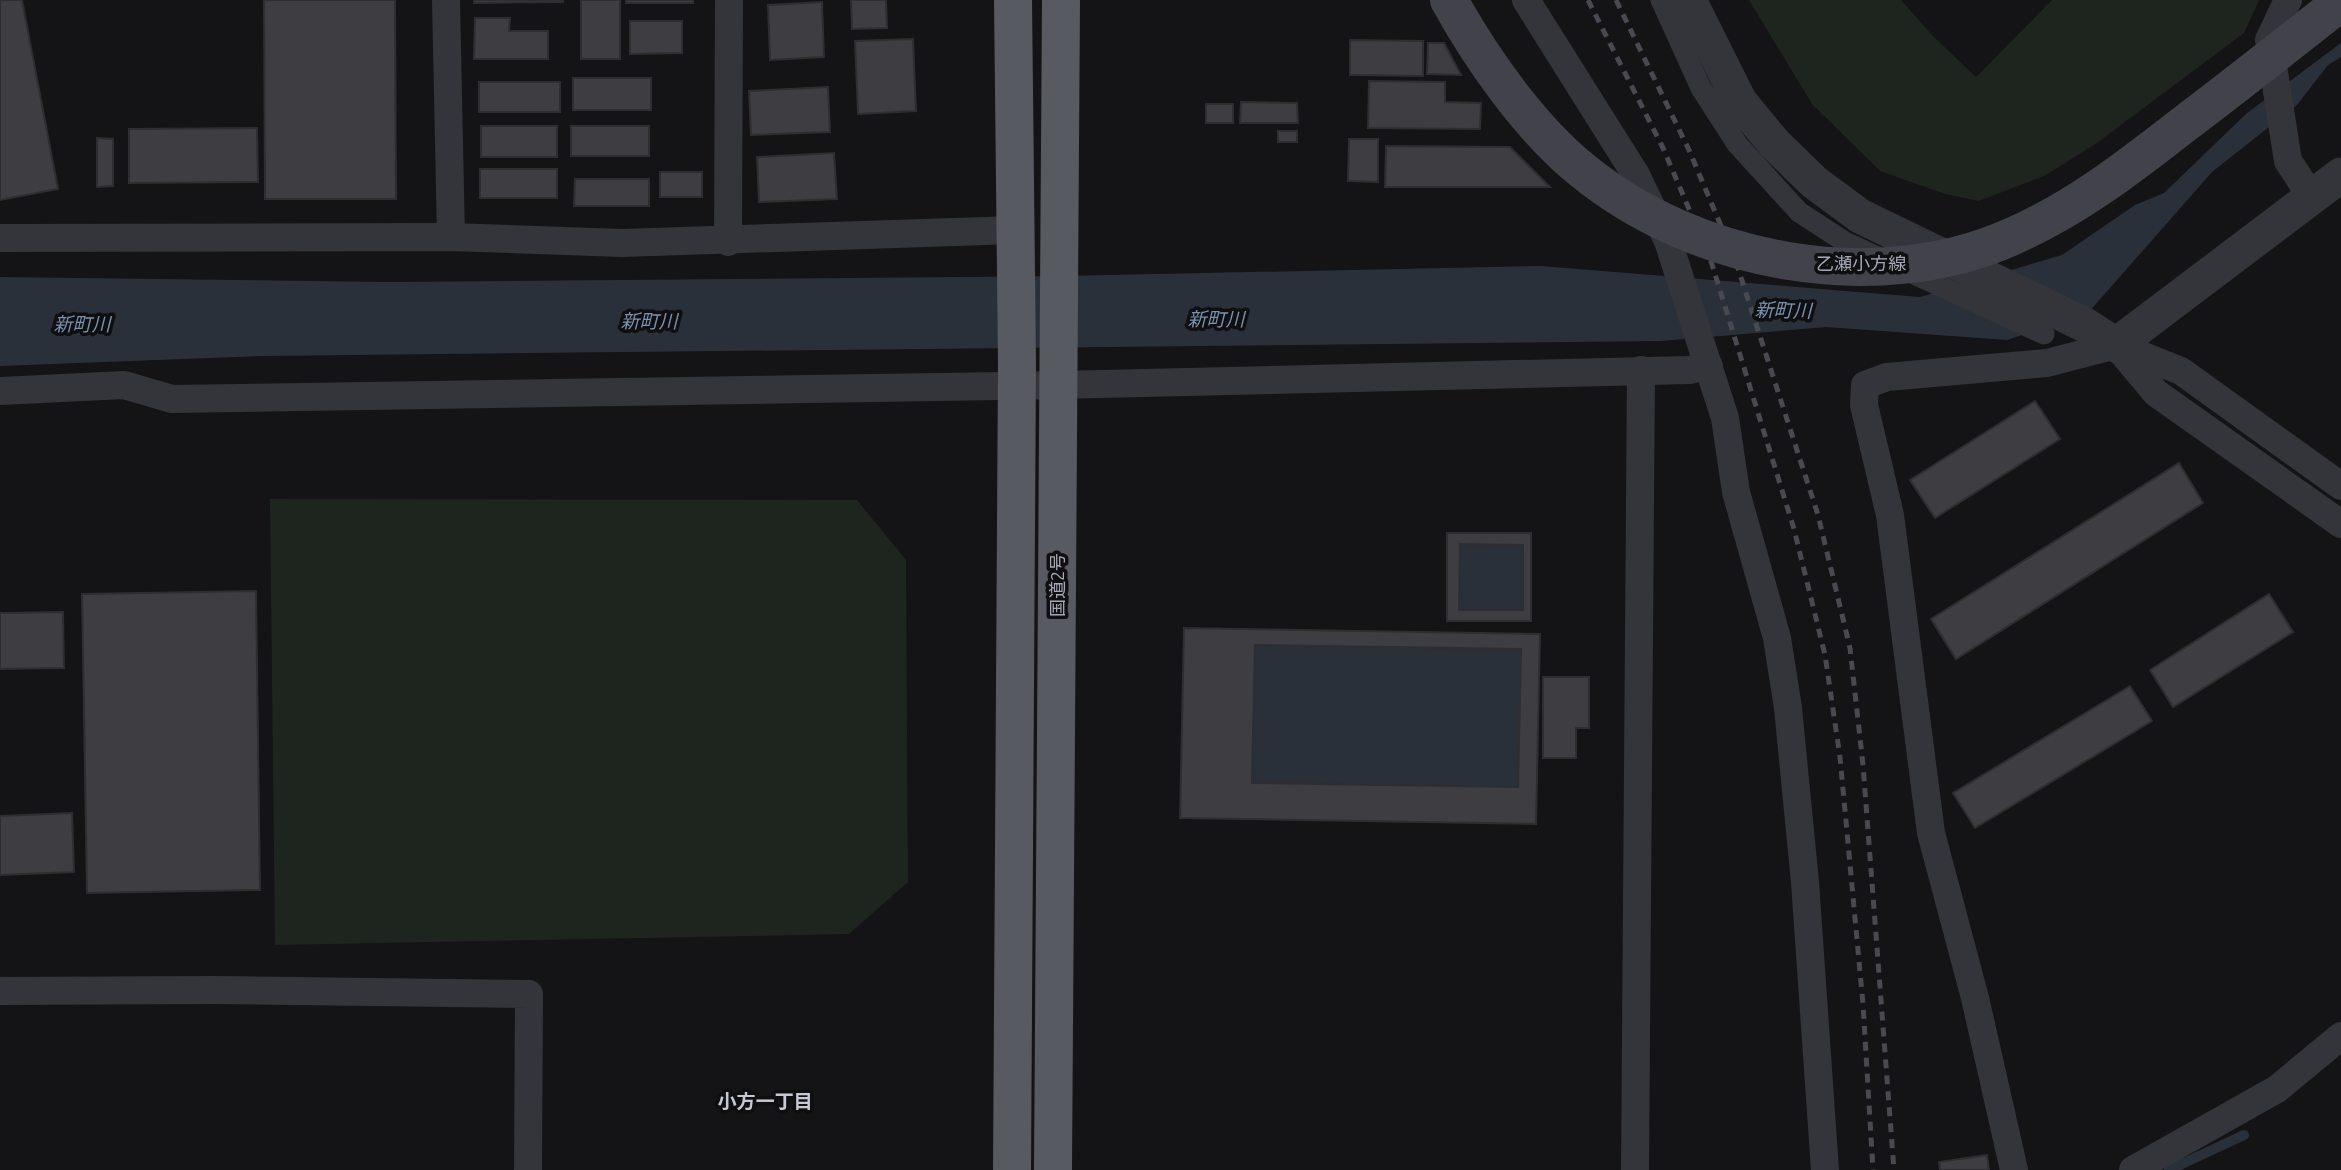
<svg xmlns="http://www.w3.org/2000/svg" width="2341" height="1170" viewBox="0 0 2341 1170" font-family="Ubuntu,'Noto Sans JP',sans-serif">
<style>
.green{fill:#1e251f}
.water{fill:#2a3039}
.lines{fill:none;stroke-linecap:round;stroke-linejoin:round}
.stream{stroke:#2a3039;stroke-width:10}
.building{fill:#3e3d42;stroke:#2e2d31;stroke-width:2;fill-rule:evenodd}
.pedestrian{stroke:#34353a;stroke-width:21}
.minor{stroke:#34353a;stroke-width:28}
.tertiary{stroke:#34353a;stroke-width:35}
.trunk{stroke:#585a62;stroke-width:38}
.rail{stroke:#494a51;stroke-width:5;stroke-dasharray:9 7;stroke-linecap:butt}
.secondary-bridge{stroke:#42434a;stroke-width:38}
.labels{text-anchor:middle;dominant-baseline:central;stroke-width:7;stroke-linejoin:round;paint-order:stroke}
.street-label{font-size:18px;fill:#a5a8b6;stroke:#0f0e10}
.water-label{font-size:19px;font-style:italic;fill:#7b92b1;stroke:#0f0e10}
.neighbourhood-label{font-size:19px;font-weight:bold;fill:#c6c8d2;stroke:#0f0e10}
</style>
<rect width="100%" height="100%" fill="#141315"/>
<g class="green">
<path d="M 1749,0 L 1901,0 L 1934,37 L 1976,77 L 2052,0 L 2259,0 L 2244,33 L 2094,145 L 2044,176 L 1979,201 L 1945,194 L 1880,171 L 1812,104 Z"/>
<path d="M 270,499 L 857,500 L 906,560 L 908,882 L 849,934 L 275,945 Z"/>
</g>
<g class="water">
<path d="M 2341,43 L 2341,57 L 2328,65 L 2297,105 L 2212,172 L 2088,313 L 2007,340 L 1826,327 L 1661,341 L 262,356 L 0,366 L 0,277 L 390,282 L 1062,276 L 1541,266 L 1920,297 L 2062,255 L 2135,205 L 2164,193 L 2247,113 Z"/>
<path d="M 1460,544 L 1523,545 L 1523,610 L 1459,610 Z"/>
<path d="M 1255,645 L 1521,649 L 1518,787 L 1252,783 Z"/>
</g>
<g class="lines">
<path class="stream" d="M 2169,1170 L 2244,1135"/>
</g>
<g class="building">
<path d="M 0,0 L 22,0 L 58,189 L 0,200 Z"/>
<path d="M 264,0 L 395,0 L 396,199 L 265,199 Z"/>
<path d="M 474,0 L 563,0 L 563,2 L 474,3 Z"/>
<rect x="581" y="0" width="39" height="59"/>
<rect x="626" y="0" width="67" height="3"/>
<path d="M 851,0 L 886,0 L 887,28 L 852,29 Z"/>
<path d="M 822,2 L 824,57 L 770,60 L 768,5 Z"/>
<path d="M 475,18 L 510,18 L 509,31 L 548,31 L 548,59 L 474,59 Z"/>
<path d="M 630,21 L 682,21 L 682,53 L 630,54 Z"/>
<path d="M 913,39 L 916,111 L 858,114 L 855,41 Z"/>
<path d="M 1350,40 L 1423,41 L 1423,76 L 1350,75 Z"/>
<path d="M 1428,43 L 1444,43 L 1461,75 L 1427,74 Z"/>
<rect x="573" y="78" width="78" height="32"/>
<path d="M 1369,81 L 1445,82 L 1445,102 L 1481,103 L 1480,129 L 1368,128 Z"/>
<rect x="479" y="82" width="81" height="30"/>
<path d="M 828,87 L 830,132 L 751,135 L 749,91 Z"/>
<path d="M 1241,102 L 1297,103 L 1298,123 L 1240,123 Z"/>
<rect x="1206" y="104" width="27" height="19"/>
<rect x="481" y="126" width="76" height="31"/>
<rect x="571" y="126" width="78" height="30"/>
<path d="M 257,128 L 258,182 L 129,183 L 129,129 Z"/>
<rect x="1278" y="131" width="19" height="11"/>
<path d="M 97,138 L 113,139 L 113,186 L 97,187 Z"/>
<path d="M 1349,139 L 1378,139 L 1378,182 L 1348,181 Z"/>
<path d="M 1386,146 L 1510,147 L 1550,187 L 1385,187 Z"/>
<path d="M 834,153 L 837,199 L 759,202 L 757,157 Z"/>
<rect x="480" y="169" width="77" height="29"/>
<rect x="660" y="172" width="42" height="25"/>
<path d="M 575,179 L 649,179 L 649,206 L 574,206 Z"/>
<path d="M 2035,401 L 2060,439 L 1935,518 L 1910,480 Z"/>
<path d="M 2179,463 L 2203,503 L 1956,659 L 1931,619 Z"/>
<path d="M 1447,533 L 1531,533 L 1531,621 L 1447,621 ZM 1460,544 L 1523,545 L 1523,610 L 1459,610 Z"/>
<path d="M 256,591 L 260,890 L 87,893 L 82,594 Z"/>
<path d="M 2269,594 L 2293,632 L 2173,707 L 2150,670 Z"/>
<path d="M 63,612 L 64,668 L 0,669 L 0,613 Z"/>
<path d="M 1184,628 L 1540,634 L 1536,824 L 1180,818 ZM 1255,645 L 1521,649 L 1518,787 L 1252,783 Z"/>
<path d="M 1543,677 L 1589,677 L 1589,728 L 1576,728 L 1576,758 L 1543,758 Z"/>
<path d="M 2130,686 L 2152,721 L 1975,828 L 1953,793 Z"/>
<path d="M 72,813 L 74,872 L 0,875 L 0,816 Z"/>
<path d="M 1987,1155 L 1989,1170 L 1940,1170 L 1939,1162 Z"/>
</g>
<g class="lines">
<path class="pedestrian" d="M 1661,0 L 1701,88 L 1737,144 L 1799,212 L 1845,242 L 2044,334"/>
<g class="minor">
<path d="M 446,0 L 451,237"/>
<path d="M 1526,0 L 1636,175 L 1668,241 L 1725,418 L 1736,492 L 1777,638 L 1788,708 L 1805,882 L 1825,1170"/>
<path d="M 2288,0 L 2269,40 L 2288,161 L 2311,196"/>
<path d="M 0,238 L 451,237 L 622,243 L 1015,230"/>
<path d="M 728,242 L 729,0"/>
<path d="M 2120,350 L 2156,393 L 2341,524"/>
<path d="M 0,391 L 124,385 L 172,399 L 1058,385 L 1689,370 L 1709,366"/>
<path d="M 0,991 L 214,990 L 529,994 L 528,1170"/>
<path d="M 1635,1170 L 1641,370"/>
<path d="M 2014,1170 L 1975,998 L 1931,833 L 1890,515 L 1864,405 L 1865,385 L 1887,377 L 2047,363 L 2116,345 L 2181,371 L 2341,486"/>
<path d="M 2133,1170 L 2277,1089 L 2341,1036"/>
</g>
<path class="tertiary" d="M 1689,0 L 1740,102 L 1774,143 L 1814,182 L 1860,216 L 2085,325 L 2116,345 L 2341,175"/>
<g class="trunk">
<path d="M 1012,1170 L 1017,364 L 1013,0"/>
<path d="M 1053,1170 L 1061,0"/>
</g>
<g class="rail">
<path d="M 1588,0 L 1663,148 L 1710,258 L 1794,529 L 1825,655 L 1840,757 L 1863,1004 L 1873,1170"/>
<path d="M 1616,0 L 1689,150 L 1735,259 L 1818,515 L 1850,648 L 1863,765 L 1894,1170"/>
</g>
<path class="secondary-bridge" d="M 1449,0 C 1481,58 1530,128 1582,170 C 1695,263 1875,297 2011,237 C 2075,209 2128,168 2183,125 C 2236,85 2289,43 2341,2"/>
</g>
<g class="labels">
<g class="street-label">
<text x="1861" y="263">乙瀬小方線</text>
<text transform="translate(1057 585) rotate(-90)">国道2号</text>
</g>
<g class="water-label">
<text transform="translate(1783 310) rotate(1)">新町川</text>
<text x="1216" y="319">新町川</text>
<text x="649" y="321">新町川</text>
<text x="82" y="324">新町川</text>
</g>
<g class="neighbourhood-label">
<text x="765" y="1101">小方一丁目</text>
</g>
</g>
</svg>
